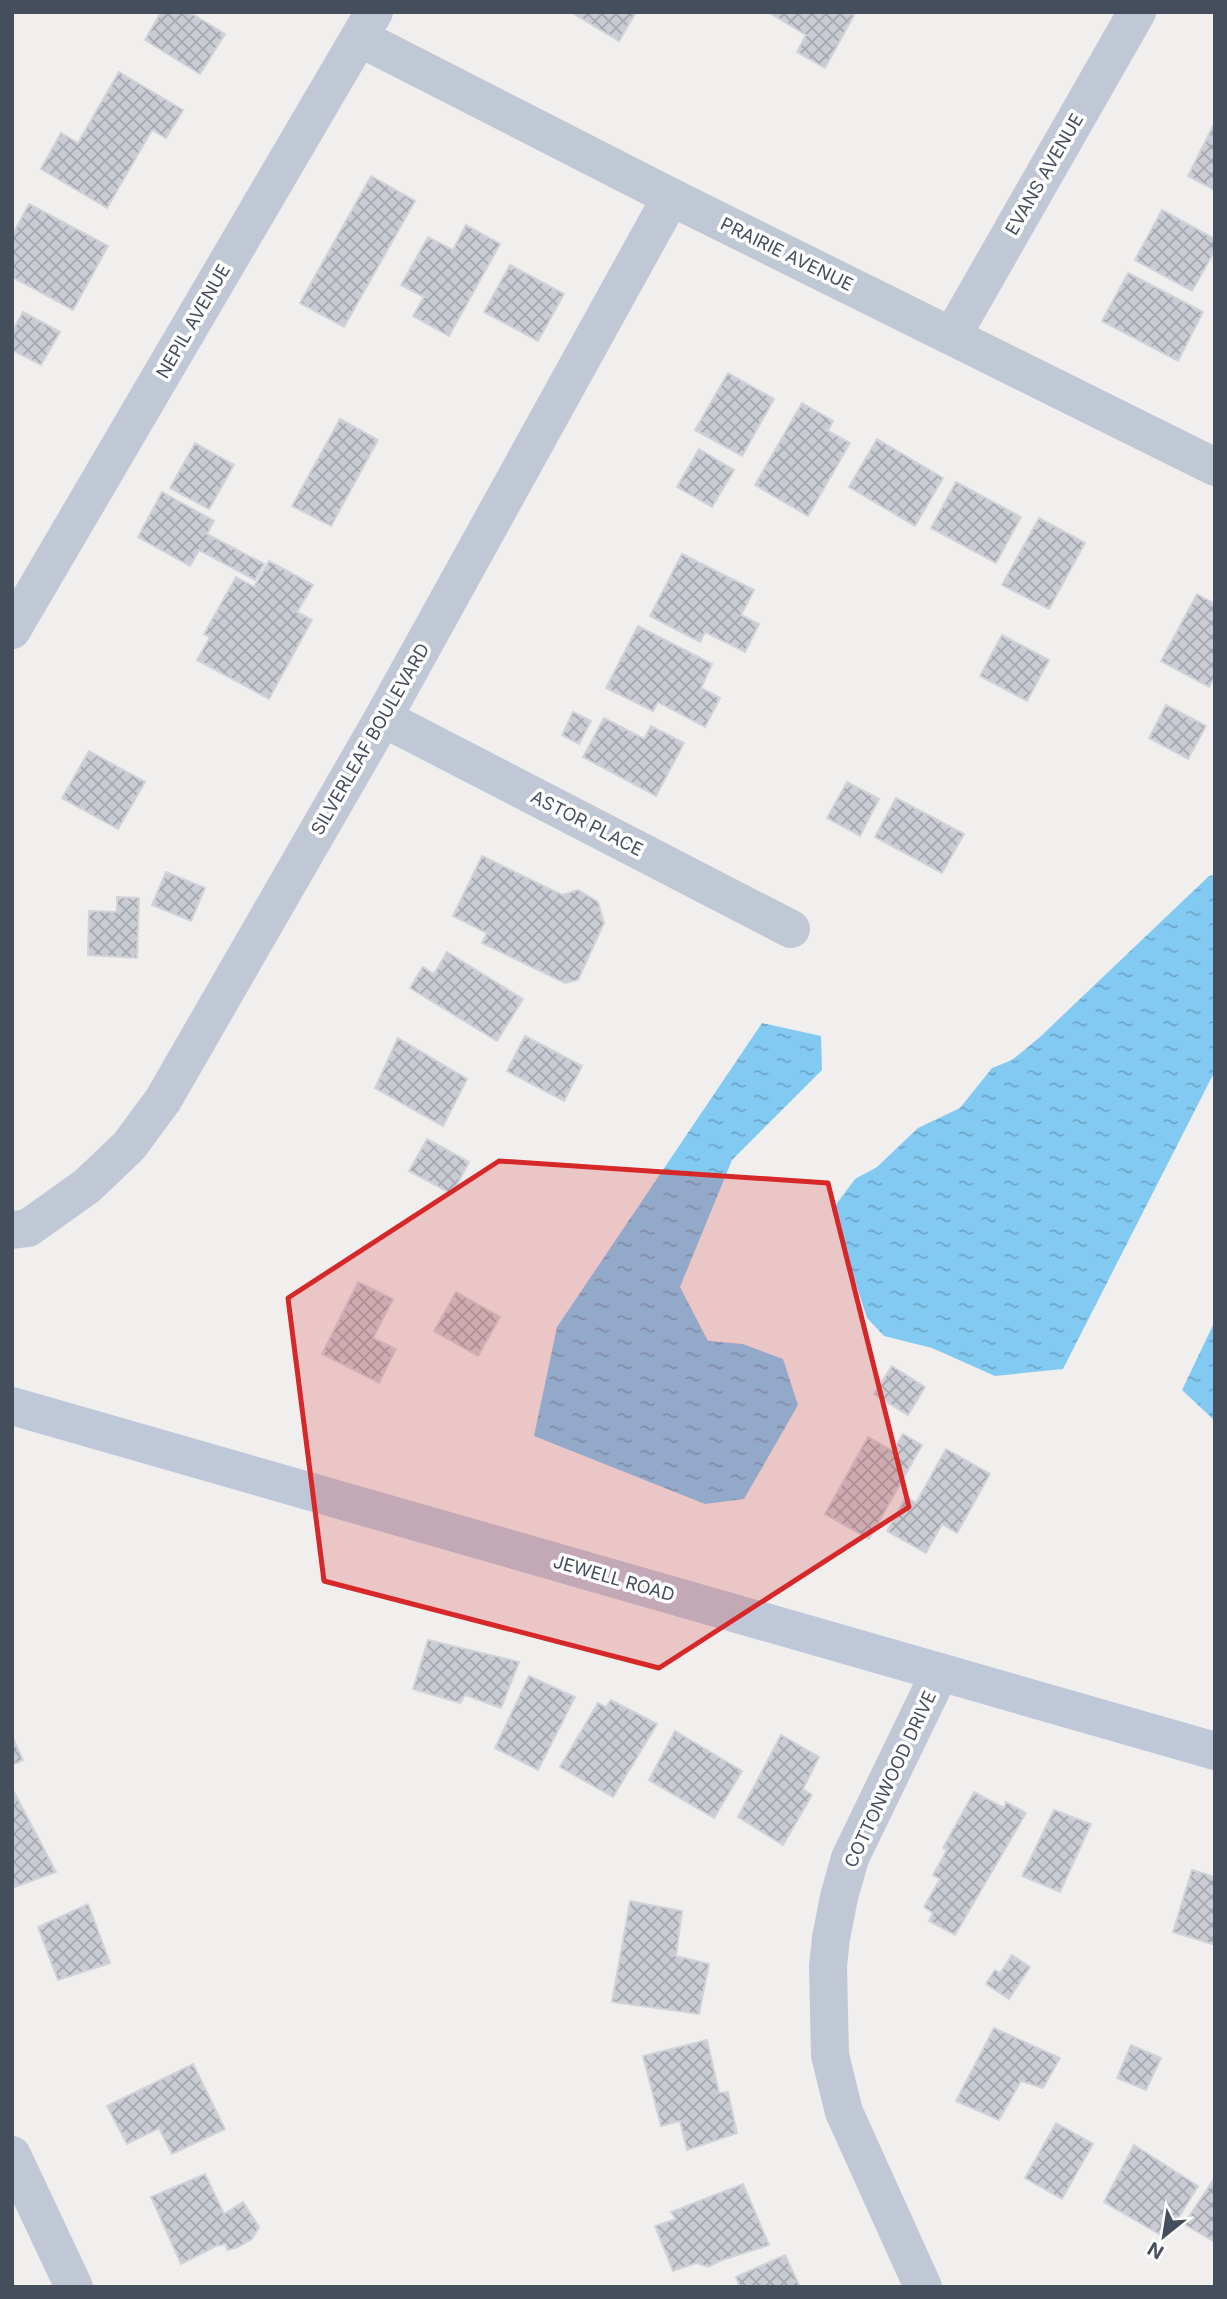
<svg xmlns="http://www.w3.org/2000/svg" width="1227" height="2299" viewBox="0 0 1227 2299" font-family="Inter,sans-serif">
<style>
.water{fill:url(#water-ripples)}
.building{fill:url(#building-cross-hatch);stroke:#d2d3da;stroke-width:2}
.lines{fill:none;stroke-linecap:round;stroke-linejoin:round}
.street{stroke:#c1c8d5;stroke-width:38}
.secondary{stroke:#bfc8d9;stroke-width:38}
.marked{fill:#d62828;fill-opacity:0.2;stroke:#d62828;stroke-width:5;stroke-linejoin:round}
.labels{text-anchor:middle;dominant-baseline:central;stroke-width:7;stroke-linejoin:round;paint-order:stroke}
.street-label{font-size:18px;fill:#454e5d;stroke:#fff}
</style>
<defs>
<pattern id="water-ripples" width="26" height="14" patternUnits="userSpaceOnUse" patternTransform="scale(1.75)"><rect width="26" height="14" fill="#83caf2"/><path d="M2 4q2-2 4 0t4 0M15 11q2-2 4 0t4 0" fill="none" stroke="#6da6c7"/></pattern>
<pattern id="building-cross-hatch" width="8" height="8" patternUnits="userSpaceOnUse" patternTransform="scale(1.75)"><rect width="8" height="8" fill="#caccd4"/><path d="M0 0l8 8M0 8l8-8" fill="none" stroke="#a6a8af"/></pattern>
</defs>
<rect width="100%" height="100%" fill="#f1eeee"/>
<g class="water">
<path d="M 1215,875 L 1215,1071 L 1063,1369 L 995,1376 L 932,1348 L 884,1336 L 867,1318 L 832,1210 L 855,1179 L 877,1167 L 918,1128 L 960,1108 L 992,1068 L 1012,1060 L 1040,1037 L 1209,876 Z"/>
<path d="M 762,1023 L 821,1036 L 822,1070 L 732,1160 L 680,1287 L 708,1341 L 743,1344 L 783,1359 L 798,1405 L 744,1499 L 705,1504 L 534,1436 L 557,1327 Z"/>
<path d="M 1215,1321 L 1215,1421 L 1182,1390 Z"/>
</g>
<g class="building">
<path d="M 161,12 L 189,12 L 225,34 L 200,74 L 145,40 Z"/>
<path d="M 571,12 L 636,12 L 619,41 Z"/>
<path d="M 768,12 L 849,12 L 854,15 L 825,68 L 797,52 L 806,35 Z"/>
<path d="M 119,72 L 183,110 L 166,138 L 152,130 L 107,208 L 41,169 L 61,133 L 78,143 Z"/>
<path d="M 1213,126 L 1215,127 L 1215,190 L 1188,176 Z"/>
<path d="M 371,176 L 415,201 L 344,327 L 300,303 Z"/>
<path d="M 29,204 L 108,246 L 73,310 L 12,277 L 12,236 Z"/>
<path d="M 1162,210 L 1215,239 L 1215,250 L 1192,291 L 1135,260 Z"/>
<path d="M 466,225 L 500,244 L 449,336 L 413,316 L 424,297 L 401,285 L 428,237 L 453,250 Z"/>
<path d="M 510,265 L 564,294 L 538,341 L 484,312 Z"/>
<path d="M 1128,273 L 1203,312 L 1178,361 L 1102,321 Z"/>
<path d="M 23,312 L 60,332 L 41,365 L 12,350 L 12,332 Z"/>
<path d="M 728,373 L 774,399 L 742,456 L 695,430 Z"/>
<path d="M 802,403 L 833,421 L 828,431 L 850,443 L 808,516 L 755,485 Z"/>
<path d="M 340,419 L 378,440 L 331,526 L 292,506 Z"/>
<path d="M 877,439 L 943,478 L 915,526 L 849,487 Z"/>
<path d="M 195,443 L 234,465 L 209,509 L 170,488 Z"/>
<path d="M 699,449 L 734,470 L 712,507 L 677,487 Z"/>
<path d="M 956,482 L 1021,517 L 996,563 L 931,528 Z"/>
<path d="M 162,492 L 214,521 L 207,534 L 264,564 L 255,580 L 199,550 L 190,566 L 138,537 Z"/>
<path d="M 1039,518 L 1085,543 L 1049,609 L 1002,585 Z"/>
<path d="M 682,554 L 754,590 L 741,615 L 759,624 L 745,652 L 705,632 L 700,642 L 650,616 Z"/>
<path d="M 269,561 L 313,585 L 297,612 L 312,620 L 269,699 L 197,660 L 210,637 L 204,634 L 236,577 L 254,587 Z"/>
<path d="M 1197,594 L 1215,604 L 1215,676 L 1209,687 L 1161,661 Z"/>
<path d="M 638,626 L 712,664 L 701,688 L 720,698 L 705,727 L 658,702 L 653,711 L 606,688 Z"/>
<path d="M 1002,635 L 1049,660 L 1027,701 L 980,676 Z"/>
<path d="M 1166,705 L 1206,726 L 1188,759 L 1149,738 Z"/>
<path d="M 573,712 L 591,721 L 579,744 L 562,735 Z"/>
<path d="M 604,718 L 644,739 L 651,726 L 684,743 L 656,796 L 583,757 Z"/>
<path d="M 89,751 L 145,782 L 118,829 L 62,798 Z"/>
<path d="M 847,782 L 879,799 L 860,836 L 827,818 Z"/>
<path d="M 896,798 L 964,834 L 942,873 L 875,837 Z"/>
<path d="M 482,856 L 562,895 L 578,890 L 598,902 L 604,923 L 578,980 L 565,983 L 482,943 L 487,933 L 453,916 Z"/>
<path d="M 166,872 L 205,888 L 191,921 L 152,905 Z"/>
<path d="M 117,897 L 139,898 L 137,958 L 88,955 L 89,911 L 117,912 Z"/>
<path d="M 447,952 L 523,999 L 497,1041 L 410,988 L 423,967 L 434,974 Z"/>
<path d="M 525,1036 L 582,1066 L 564,1101 L 507,1071 Z"/>
<path d="M 398,1038 L 467,1079 L 443,1126 L 375,1088 Z"/>
<path d="M 427,1139 L 469,1162 L 452,1194 L 409,1171 Z"/>
<path d="M 358,1282 L 393,1299 L 373,1338 L 396,1349 L 379,1383 L 322,1354 Z"/>
<path d="M 456,1292 L 500,1317 L 478,1356 L 434,1331 Z"/>
<path d="M 892,1366 L 925,1387 L 908,1415 L 874,1394 Z"/>
<path d="M 903,1434 L 922,1445 L 869,1539 L 825,1514 L 868,1437 L 893,1451 Z"/>
<path d="M 946,1449 L 990,1474 L 957,1533 L 942,1524 L 926,1553 L 887,1531 L 906,1497 L 916,1503 Z"/>
<path d="M 428,1640 L 519,1662 L 501,1708 L 465,1695 L 460,1703 L 413,1689 Z"/>
<path d="M 529,1676 L 575,1697 L 538,1770 L 495,1748 Z"/>
<path d="M 611,1700 L 657,1724 L 613,1797 L 560,1767 L 598,1703 L 606,1707 Z"/>
<path d="M 675,1731 L 742,1771 L 714,1818 L 649,1780 Z"/>
<path d="M 781,1735 L 819,1757 L 803,1789 L 812,1795 L 783,1845 L 738,1817 Z"/>
<path d="M 12,1736 L 23,1760 L 12,1765 Z"/>
<path d="M 14,1792 L 56,1872 L 12,1888 L 12,1793 Z"/>
<path d="M 974,1792 L 1004,1808 L 1006,1802 L 1026,1813 L 955,1935 L 929,1921 L 933,1913 L 924,1907 L 940,1879 L 933,1875 L 947,1850 L 943,1848 Z"/>
<path d="M 1054,1810 L 1091,1824 L 1060,1892 L 1022,1876 Z"/>
<path d="M 1192,1870 L 1215,1877 L 1215,1945 L 1173,1932 Z"/>
<path d="M 630,1901 L 682,1911 L 676,1956 L 709,1964 L 699,2014 L 612,2002 Z"/>
<path d="M 88,1904 L 110,1963 L 58,1980 L 38,1927 Z"/>
<path d="M 1012,1955 L 1030,1967 L 1009,1999 L 986,1984 L 995,1970 L 1000,1973 Z"/>
<path d="M 994,2028 L 1060,2058 L 1043,2088 L 1021,2081 L 999,2120 L 956,2101 Z"/>
<path d="M 707,2040 L 719,2093 L 728,2092 L 737,2133 L 687,2150 L 680,2121 L 661,2126 L 643,2056 Z"/>
<path d="M 1131,2045 L 1161,2058 L 1146,2090 L 1117,2078 Z"/>
<path d="M 193,2064 L 225,2129 L 172,2154 L 159,2128 L 127,2144 L 107,2106 Z"/>
<path d="M 1056,2123 L 1093,2144 L 1062,2199 L 1025,2178 Z"/>
<path d="M 1134,2145 L 1198,2186 L 1166,2238 L 1104,2202 Z"/>
<path d="M 205,2174 L 224,2214 L 243,2202 L 259,2227 L 252,2239 L 236,2248 L 227,2250 L 226,2244 L 216,2246 L 181,2264 L 151,2197 Z"/>
<path d="M 1214,2179 L 1215,2180 L 1215,2242 L 1184,2224 Z"/>
<path d="M 743,2184 L 769,2245 L 722,2260 L 708,2267 L 696,2263 L 673,2271 L 655,2226 L 676,2219 L 671,2212 Z"/>
<path d="M 785,2255 L 800,2287 L 740,2287 L 736,2277 Z"/>
</g>
<g class="lines">
<g class="street">
<path d="M 360,38 L 671,197 L 1215,467"/>
<path d="M 952,336 L 1137,12"/>
<path d="M 12,630 L 374,12"/>
<path d="M 383,718 L 791,929"/>
<path d="M 12,1230 L 28,1228 L 87,1186 L 129,1146 L 163,1100 L 383,718 L 671,197"/>
<path d="M 12,2155 L 74,2287"/>
<path d="M 923,2287 L 844,2112 L 830,2055 L 828,1966 L 831,1938 L 839,1897 L 850,1858 L 940,1672"/>
</g>
<path class="secondary" d="M 12,1406 L 1215,1751"/>
</g>
<path class="marked" d="M 499,1161 L 828,1183 L 909,1507 L 659,1668 L 324,1581 L 288,1298 Z"/>
<g class="labels">
<g class="street-label">
<text transform="translate(1044 174) rotate(-60)">EVANS AVENUE</text>
<text transform="translate(787 254) rotate(26)">PRAIRIE AVENUE</text>
<text transform="translate(193 321) rotate(-60)">NEPIL AVENUE</text>
<text transform="translate(370 739) rotate(-60)">SILVERLEAF BOULEVARD</text>
<text transform="translate(587 823) rotate(27)">ASTOR PLACE</text>
<text transform="translate(614 1578) rotate(16)">JEWELL ROAD</text>
<text transform="translate(890 1779) rotate(-65)">COTTONWOOD DRIVE</text>
</g>
</g>
<rect width="1227" height="2299" fill="none" stroke="#454e5d" stroke-width="28"/>
<g transform="translate(1164 2236) rotate(210)" stroke="#ffffff" stroke-width="5" paint-order="stroke">
<path d="M0-5L12 26L0 18L-12 26Z" fill="#454e5d"/>
<text y="-10" font-size="19" font-weight="bold" text-anchor="middle" fill="#454e5d">N</text>
</g>
</svg>
